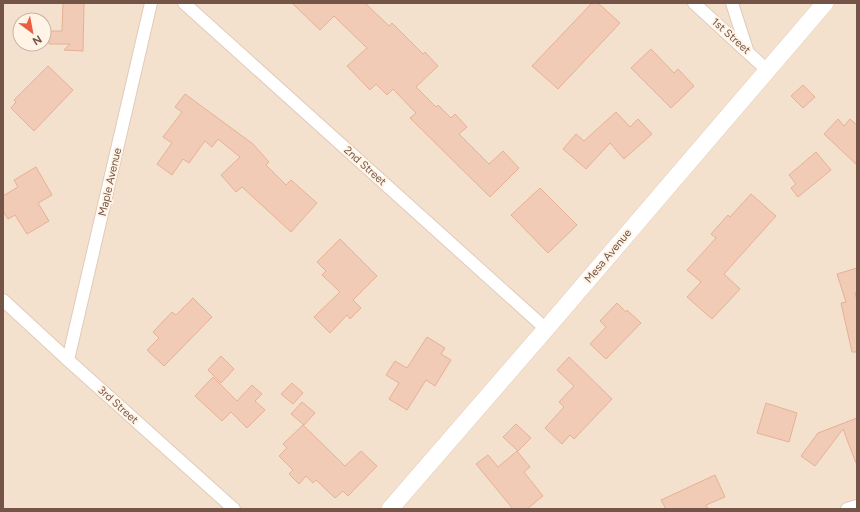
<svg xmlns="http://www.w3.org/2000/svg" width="860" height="512" viewBox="0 0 860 512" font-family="Figtree,sans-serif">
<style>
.residential{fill:#f4e1cd;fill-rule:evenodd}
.building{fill:#f2cbb6;stroke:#e5b096}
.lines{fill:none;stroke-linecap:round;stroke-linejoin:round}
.street-casing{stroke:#e0cbbb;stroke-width:14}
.secondary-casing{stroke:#e8cdbb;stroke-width:18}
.street{stroke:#fff;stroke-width:12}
.secondary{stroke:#fff;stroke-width:17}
.labels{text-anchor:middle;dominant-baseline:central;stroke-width:4;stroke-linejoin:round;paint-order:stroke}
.street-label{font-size:11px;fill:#735447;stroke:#fff4e5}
</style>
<rect width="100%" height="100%" fill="#fdefdf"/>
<path class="residential" d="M 3,3 L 857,3 L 857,509 L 3,509 ZM 20,20 L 44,20 L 44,44 L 20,44 Z"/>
<g class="building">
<path d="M 63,3 L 84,3 L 83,51 L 64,50 L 70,44 L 49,44 L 49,31 L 62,31 Z"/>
<path d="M 292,3 L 365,3 L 389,26 L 392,23 L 423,54 L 425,52 L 438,66 L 416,87 L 436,107 L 438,105 L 451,118 L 455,114 L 467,127 L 459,134 L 489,164 L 503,151 L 519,168 L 490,197 L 410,118 L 416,113 L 393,89 L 387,95 L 376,84 L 370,90 L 347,66 L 367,48 L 334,16 L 320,30 Z"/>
<path d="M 592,3 L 598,3 L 620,23 L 558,89 L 532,66 Z"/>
<path d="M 651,49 L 674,73 L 678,69 L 694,86 L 671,108 L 631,68 Z"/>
<path d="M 48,66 L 73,90 L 34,131 L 11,108 L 16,102 L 14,100 Z"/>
<path d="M 803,85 L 815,97 L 803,108 L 791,96 Z"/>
<path d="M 185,94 L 253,144 L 269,162 L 266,165 L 286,185 L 291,180 L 317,203 L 291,232 L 242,187 L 236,192 L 221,175 L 240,157 L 218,139 L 212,147 L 205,141 L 189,163 L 183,159 L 172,175 L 157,164 L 172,143 L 163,137 L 182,112 L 175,107 Z"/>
<path d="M 616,112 L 630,127 L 638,119 L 652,134 L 624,159 L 610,143 L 586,169 L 563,149 L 576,134 L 584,141 Z"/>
<path d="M 838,119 L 844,126 L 850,119 L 857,125 L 857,165 L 824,134 Z"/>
<path d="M 816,152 L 831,170 L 798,197 L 791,188 L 796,184 L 789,175 Z"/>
<path d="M 36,167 L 52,195 L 38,203 L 49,221 L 27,234 L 15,215 L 8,219 L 3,211 L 3,196 L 18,187 L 14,180 Z"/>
<path d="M 540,188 L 577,225 L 548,253 L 511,215 Z"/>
<path d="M 751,194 L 776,216 L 724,274 L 740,289 L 712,319 L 687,297 L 701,282 L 687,270 L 716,238 L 711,234 L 728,215 L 730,217 Z"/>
<path d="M 340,239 L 377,276 L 353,300 L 361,308 L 350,319 L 347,315 L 330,333 L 314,317 L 340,292 L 322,275 L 326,271 L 317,262 Z"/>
<path d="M 857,268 L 857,293 L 855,293 L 857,300 L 857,352 L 852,352 L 841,303 L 846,302 L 837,274 Z"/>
<path d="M 193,298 L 212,317 L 164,366 L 147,350 L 159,338 L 153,332 L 172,312 L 176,315 Z"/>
<path d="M 617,303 L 626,312 L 627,310 L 641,323 L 606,359 L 590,344 L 606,327 L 600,321 Z"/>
<path d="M 427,337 L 445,348 L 441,354 L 451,360 L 435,386 L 426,380 L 407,410 L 389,399 L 399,383 L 386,375 L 395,361 L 407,368 Z"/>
<path d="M 221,356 L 234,369 L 221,383 L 208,370 Z"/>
<path d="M 569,357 L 612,399 L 574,439 L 570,435 L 562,444 L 545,428 L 564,407 L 559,402 L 574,386 L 557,370 Z"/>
<path d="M 213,377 L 237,401 L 252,385 L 262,394 L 255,401 L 265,410 L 247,428 L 231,412 L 222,421 L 195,396 Z"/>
<path d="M 292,383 L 303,393 L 293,404 L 281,394 Z"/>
<path d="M 302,402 L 315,413 L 304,425 L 291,414 Z"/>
<path d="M 766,403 L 797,413 L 789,442 L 757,433 Z"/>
<path d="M 857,418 L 857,462 L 856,463 L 843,429 L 815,466 L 801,456 L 818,433 Z"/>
<path d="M 516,424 L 531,438 L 518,451 L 503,437 Z"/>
<path d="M 303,425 L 345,466 L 361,451 L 377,466 L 348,496 L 343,491 L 335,498 L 316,480 L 313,483 L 306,476 L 299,484 L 289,474 L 293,470 L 279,456 L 287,448 L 283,444 Z"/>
<path d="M 517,451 L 530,467 L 524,472 L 543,496 L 527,509 L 513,509 L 476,464 L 488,455 L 498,467 Z"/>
<path d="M 715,475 L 725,497 L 706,505 L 708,509 L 666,509 L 661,500 Z"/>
</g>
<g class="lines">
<g class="street-casing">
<g id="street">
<path d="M 184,3 L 546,329"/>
<path d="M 694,3 L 767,70"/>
<path d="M 732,3 L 747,50"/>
<path d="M 3,300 L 68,360 L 234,509"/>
<path d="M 68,360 L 151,3"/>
<path d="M 847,509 L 857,506"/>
</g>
</g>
<g class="secondary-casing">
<path id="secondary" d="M 390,509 L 546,329 L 825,3"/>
</g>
<use href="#street" class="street"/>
<use href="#secondary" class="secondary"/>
</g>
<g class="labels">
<g class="street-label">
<text transform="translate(731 36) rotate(42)">1st Street</text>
<text transform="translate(365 166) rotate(42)">2nd Street</text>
<text transform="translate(110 182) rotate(-77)">Maple Avenue</text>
<text transform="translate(608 256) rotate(-50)">Mesa Avenue</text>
<text transform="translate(118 405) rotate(42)">3rd Street</text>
</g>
</g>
<rect width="860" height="512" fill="none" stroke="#735447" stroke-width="8"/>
<g transform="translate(32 32) rotate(148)"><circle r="19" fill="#fff4e5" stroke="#c7b4a6"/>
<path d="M0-3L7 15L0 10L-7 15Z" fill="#ea5d41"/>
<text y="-6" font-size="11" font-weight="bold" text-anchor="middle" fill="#735447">N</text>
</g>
</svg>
